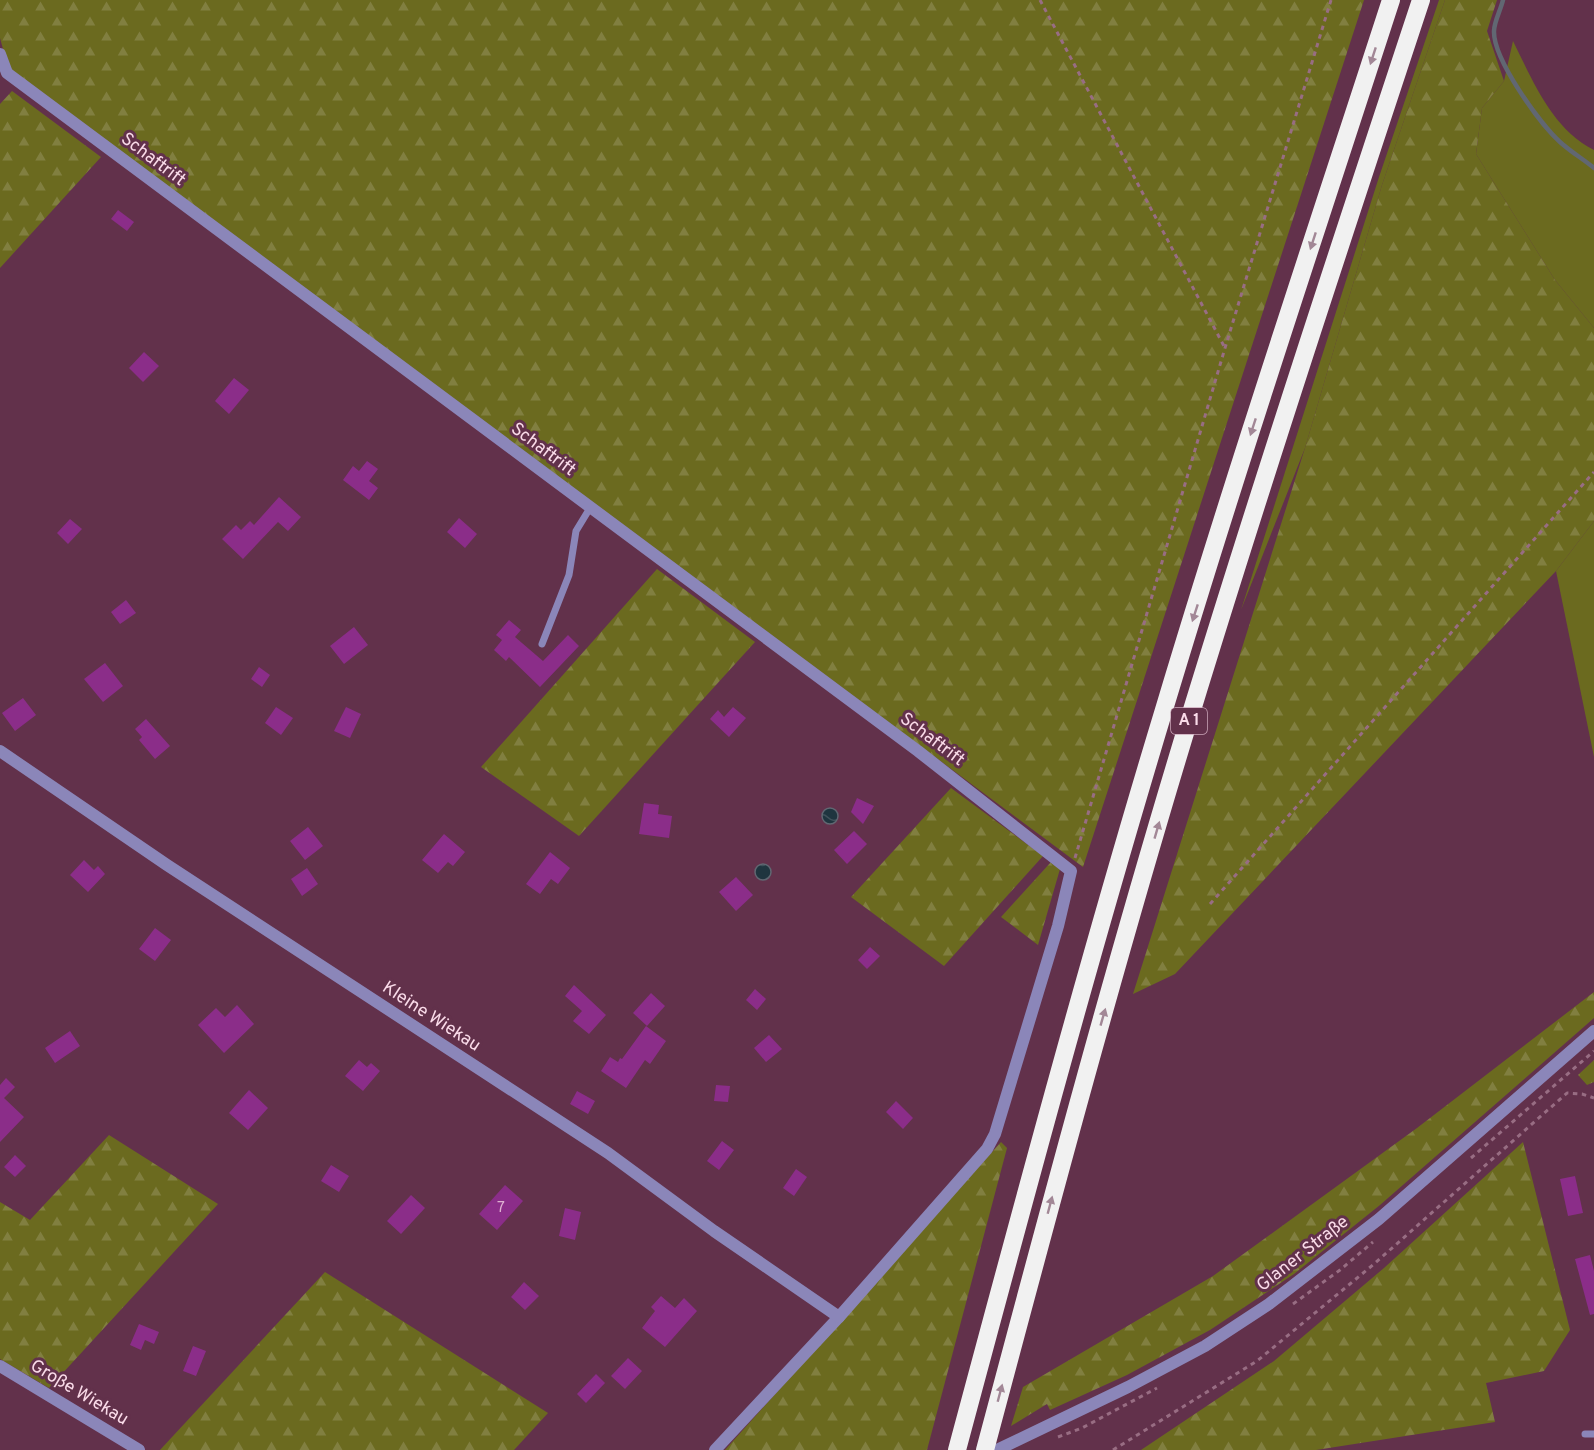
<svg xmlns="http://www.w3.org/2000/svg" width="1594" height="1450" viewBox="0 0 1594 1450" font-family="Overpass,sans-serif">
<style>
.green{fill:#6b6a1f}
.forest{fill:url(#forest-firs)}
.water{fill:url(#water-waves);stroke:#616772;stroke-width:1.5}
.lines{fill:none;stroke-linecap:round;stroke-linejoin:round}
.stream{stroke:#616772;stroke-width:4.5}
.building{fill:#8b2d89}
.path{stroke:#986d83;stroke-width:3;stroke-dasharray:4.5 4.5;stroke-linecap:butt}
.service{stroke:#8b86b9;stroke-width:7}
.minor{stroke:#8b86b9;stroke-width:12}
.tertiary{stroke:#8b86b9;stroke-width:12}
.motorway{stroke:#f1f1f1;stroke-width:18}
.oneway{fill:#a28796}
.labels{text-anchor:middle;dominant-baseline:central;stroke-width:6;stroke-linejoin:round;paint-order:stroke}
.number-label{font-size:15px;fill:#deb0d1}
.shield{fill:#62314b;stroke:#cca8ba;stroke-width:1.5}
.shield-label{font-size:16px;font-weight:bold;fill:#fadbe9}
.street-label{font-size:18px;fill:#fadbe9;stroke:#62314b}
</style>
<defs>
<pattern id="forest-firs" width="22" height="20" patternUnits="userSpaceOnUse" patternTransform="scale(1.5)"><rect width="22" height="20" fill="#6b6a1f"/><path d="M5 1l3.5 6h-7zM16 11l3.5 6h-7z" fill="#817f40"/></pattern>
<pattern id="water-waves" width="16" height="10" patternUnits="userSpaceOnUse" patternTransform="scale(1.5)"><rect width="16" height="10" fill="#1f353f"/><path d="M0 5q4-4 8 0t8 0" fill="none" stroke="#40525b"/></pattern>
</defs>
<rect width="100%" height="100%" fill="#62314b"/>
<g class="green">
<path d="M 1439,0 L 1445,0 L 1382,185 L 1305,448 L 1241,610 L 1379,177 Z"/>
<path d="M 1513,41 C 1533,81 1552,129 1594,150 L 1594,328 L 1555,280 L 1476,154 L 1482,108 L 1504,81 Z"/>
<path d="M 1594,521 L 1594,757 L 1556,571 Z"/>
</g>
<g class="forest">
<path d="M 0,0 L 1364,0 L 1083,867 L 8,67 L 0,38 Z"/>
<path d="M 1445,0 L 1497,0 L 1487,31 L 1504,81 L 1482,108 L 1476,154 L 1555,280 L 1594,328 L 1594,521 L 1556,571 L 1175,974 L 1133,994 L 1305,448 L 1382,185 Z"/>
<path d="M 12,91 L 101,157 L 0,268 L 0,104 Z"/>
<path d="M 657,569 L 755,642 L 579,836 L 481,767 Z"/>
<path d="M 951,788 L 1043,856 L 944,966 L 851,897 Z"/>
<path d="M 1051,862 L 1060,869 L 1038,945 L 1001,917 Z"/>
<path d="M 1594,992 L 1594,1018 L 1380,1205 L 1294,1274 L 1210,1330 L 1127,1375 L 1050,1410 L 1047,1404 L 1011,1426 L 1023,1387 L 1213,1276 L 1417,1128 Z"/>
<path d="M 1594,1060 L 1594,1082 L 1587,1085 L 1578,1075 Z"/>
<path d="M 109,1135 L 218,1204 L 49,1388 L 0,1359 L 0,1202 L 30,1220 Z"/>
<path d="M 1001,1142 L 1007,1148 L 927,1450 L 725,1450 Z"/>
<path d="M 1523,1142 L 1570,1330 L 1544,1371 L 1486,1383 L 1495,1422 L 1316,1450 L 1141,1450 L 1274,1361 L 1384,1268 Z"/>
<path d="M 325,1272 L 548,1413 L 514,1450 L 160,1450 Z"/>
</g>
<g class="water">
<circle cx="830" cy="816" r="8"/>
<circle cx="763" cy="872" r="8"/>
</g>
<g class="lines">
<path class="stream" d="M 1503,0 C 1501,9 1494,22 1494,31 C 1493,59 1540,124 1560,142 C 1571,152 1583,159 1594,168"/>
</g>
<g class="building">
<path d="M 118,210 L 134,222 L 127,231 L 111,219 Z"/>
<path d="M 144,352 L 159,366 L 143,382 L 129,368 Z"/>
<path d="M 234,378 L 249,390 L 229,414 L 215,401 Z"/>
<path d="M 367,461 L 378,469 L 369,481 L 378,488 L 369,500 L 343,480 L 353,466 L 359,471 Z"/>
<path d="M 279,497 L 301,517 L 288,531 L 278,522 L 243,559 L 222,539 L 236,525 L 241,530 L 250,521 L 254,525 Z"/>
<path d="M 459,518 L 477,534 L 465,548 L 447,532 Z"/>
<path d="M 70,519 L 82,529 L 68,544 L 57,533 Z"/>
<path d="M 126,600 L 136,613 L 120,624 L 111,612 Z"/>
<path d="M 509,620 L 521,630 L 515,637 L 543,661 L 568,635 L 579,646 L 540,687 L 509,657 L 506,661 L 494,650 L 502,640 L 496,635 Z"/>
<path d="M 354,627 L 368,645 L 344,664 L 330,646 Z"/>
<path d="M 105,663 L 123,686 L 103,702 L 84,679 Z"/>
<path d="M 259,667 L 270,675 L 262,687 L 251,679 Z"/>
<path d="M 23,698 L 36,715 L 15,731 L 2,713 Z"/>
<path d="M 276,707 L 293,718 L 281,735 L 265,723 Z"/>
<path d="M 346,707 L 361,714 L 350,738 L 334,731 Z"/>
<path d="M 733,707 L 746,718 L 729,737 L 710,719 L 718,710 L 724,717 Z"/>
<path d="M 146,719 L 170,746 L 155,759 L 139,740 L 142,737 L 135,729 Z"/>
<path d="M 857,798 L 874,806 L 863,824 L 851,812 Z"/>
<path d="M 644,803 L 659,805 L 658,814 L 672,816 L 669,838 L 639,834 Z"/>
<path d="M 308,827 L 323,846 L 305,860 L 290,841 Z"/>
<path d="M 854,831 L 867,844 L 847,864 L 834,850 Z"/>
<path d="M 444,834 L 465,852 L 453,866 L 448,862 L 438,873 L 422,860 Z"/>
<path d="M 550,852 L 570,868 L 558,884 L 551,879 L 540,894 L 526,884 Z"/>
<path d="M 84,860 L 94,870 L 98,866 L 105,874 L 88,892 L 70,875 Z"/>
<path d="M 307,868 L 318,884 L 302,896 L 291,879 Z"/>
<path d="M 736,877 L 753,895 L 736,911 L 719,892 Z"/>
<path d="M 155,928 L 171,940 L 155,961 L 139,949 Z"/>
<path d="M 870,947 L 880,956 L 867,969 L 858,960 Z"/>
<path d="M 574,985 L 606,1015 L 589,1034 L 573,1021 L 582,1011 L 565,996 Z"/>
<path d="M 755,989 L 766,999 L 757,1010 L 746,1000 Z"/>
<path d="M 651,993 L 665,1006 L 647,1026 L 633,1013 Z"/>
<path d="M 237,1005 L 254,1024 L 224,1053 L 198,1025 L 216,1008 L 225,1017 Z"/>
<path d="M 646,1026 L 666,1041 L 650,1064 L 645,1060 L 626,1088 L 601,1071 L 610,1057 L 618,1062 L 620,1058 L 622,1059 Z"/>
<path d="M 70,1031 L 80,1046 L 55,1063 L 45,1048 Z"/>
<path d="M 769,1035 L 782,1049 L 766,1062 L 754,1048 Z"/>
<path d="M 359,1060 L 367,1067 L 371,1063 L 380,1071 L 363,1091 L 345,1076 Z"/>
<path d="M 6,1078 L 15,1087 L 4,1098 L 24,1117 L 0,1142 L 0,1085 Z"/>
<path d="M 716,1085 L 730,1086 L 728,1102 L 714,1101 Z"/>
<path d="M 249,1090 L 268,1108 L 248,1130 L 229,1113 Z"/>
<path d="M 577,1091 L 595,1101 L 588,1114 L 570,1104 Z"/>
<path d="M 896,1101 L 913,1118 L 903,1129 L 886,1112 Z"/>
<path d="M 722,1141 L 734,1150 L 719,1170 L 707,1161 Z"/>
<path d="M 15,1155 L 26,1166 L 15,1177 L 4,1167 Z"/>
<path d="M 331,1165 L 349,1176 L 339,1192 L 321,1181 Z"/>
<path d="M 796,1169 L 807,1177 L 794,1196 L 783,1188 Z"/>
<path d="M 1575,1176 L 1583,1213 L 1568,1216 L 1560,1179 Z"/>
<path d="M 505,1185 L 523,1201 L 497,1230 L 479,1214 Z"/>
<path d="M 411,1195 L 425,1208 L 401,1234 L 387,1221 Z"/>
<path d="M 565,1208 L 581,1212 L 575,1240 L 559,1236 Z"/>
<path d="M 1590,1255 L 1594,1271 L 1594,1314 L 1590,1315 L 1575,1259 Z"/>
<path d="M 524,1282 L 539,1296 L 525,1310 L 511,1297 Z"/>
<path d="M 661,1296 L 675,1308 L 684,1298 L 697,1311 L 665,1347 L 642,1328 L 655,1311 L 651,1307 Z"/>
<path d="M 139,1324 L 159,1332 L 154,1344 L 145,1340 L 141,1350 L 130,1345 Z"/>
<path d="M 193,1346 L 206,1351 L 196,1376 L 183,1371 Z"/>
<path d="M 628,1358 L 642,1371 L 625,1389 L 611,1376 Z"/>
<path d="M 596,1374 L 605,1383 L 586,1403 L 577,1394 Z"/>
</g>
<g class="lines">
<g class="path">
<path d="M 1040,0 L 1225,348"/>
<path d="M 1075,858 L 1225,348 L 1331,0"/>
<path d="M 1210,904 L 1594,472"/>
<path d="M 1471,1158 L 1594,1051"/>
<path d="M 1293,1304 L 1340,1270 L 1373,1242"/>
<path d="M 1058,1437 L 1082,1428 L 1157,1388"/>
<path d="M 1113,1450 L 1257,1361 L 1374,1264 L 1567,1093 L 1582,1094 L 1594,1098"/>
</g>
<g class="service">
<path d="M 542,644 L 569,575 L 576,531 L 590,508"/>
<path d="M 1585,1434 L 1594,1434"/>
</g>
<g class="minor">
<path d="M 0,54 L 7,73 L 918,751 L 1071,871 L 1058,926 L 995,1134 L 987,1149 L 839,1317 L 715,1450"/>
<path d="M 0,751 L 167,865 L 608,1153 L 714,1231 L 839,1317"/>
<path d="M 0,1366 L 139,1450"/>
</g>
<path class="tertiary" d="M 997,1450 L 1128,1387 L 1205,1346 L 1269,1304 L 1379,1219 L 1594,1031"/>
<g class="motorway">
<path d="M 957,1450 C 1024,1200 1091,950 1166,703 C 1237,467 1315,234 1391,0"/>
<path d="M 985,1450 C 1051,1202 1117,955 1192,710 C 1265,472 1343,236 1421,0"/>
</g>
</g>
<defs><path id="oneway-solid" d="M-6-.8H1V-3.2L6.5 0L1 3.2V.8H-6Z" transform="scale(1.5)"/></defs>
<g class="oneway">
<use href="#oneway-solid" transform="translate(1373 56) rotate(108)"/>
<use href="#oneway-solid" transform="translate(1313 241) rotate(108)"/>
<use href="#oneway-solid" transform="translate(1253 427) rotate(108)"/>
<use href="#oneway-solid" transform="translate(1195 613) rotate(108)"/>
<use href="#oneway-solid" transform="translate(1157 830) rotate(-74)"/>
<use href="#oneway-solid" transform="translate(1103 1017) rotate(-74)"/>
<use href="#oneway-solid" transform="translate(1050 1205) rotate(-75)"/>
<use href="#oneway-solid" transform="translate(1000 1393) rotate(-75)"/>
</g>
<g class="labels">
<g class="number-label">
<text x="501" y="1208">7</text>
</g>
<rect class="shield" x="1171" y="708" width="36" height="26" rx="4.5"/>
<g class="shield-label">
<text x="1189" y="721">A 1</text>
</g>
<g class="street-label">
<text transform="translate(153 160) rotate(37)">Schaftrift</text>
<text transform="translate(543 450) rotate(37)">Schaftrift</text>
<text transform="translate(932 740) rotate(37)">Schaftrift</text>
<text transform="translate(431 1017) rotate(33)">Kleine Wiekau</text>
<text transform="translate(1303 1254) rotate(-38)">Glaner Straße</text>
<text transform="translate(79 1393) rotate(31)">Große Wiekau</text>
</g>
</g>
</svg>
